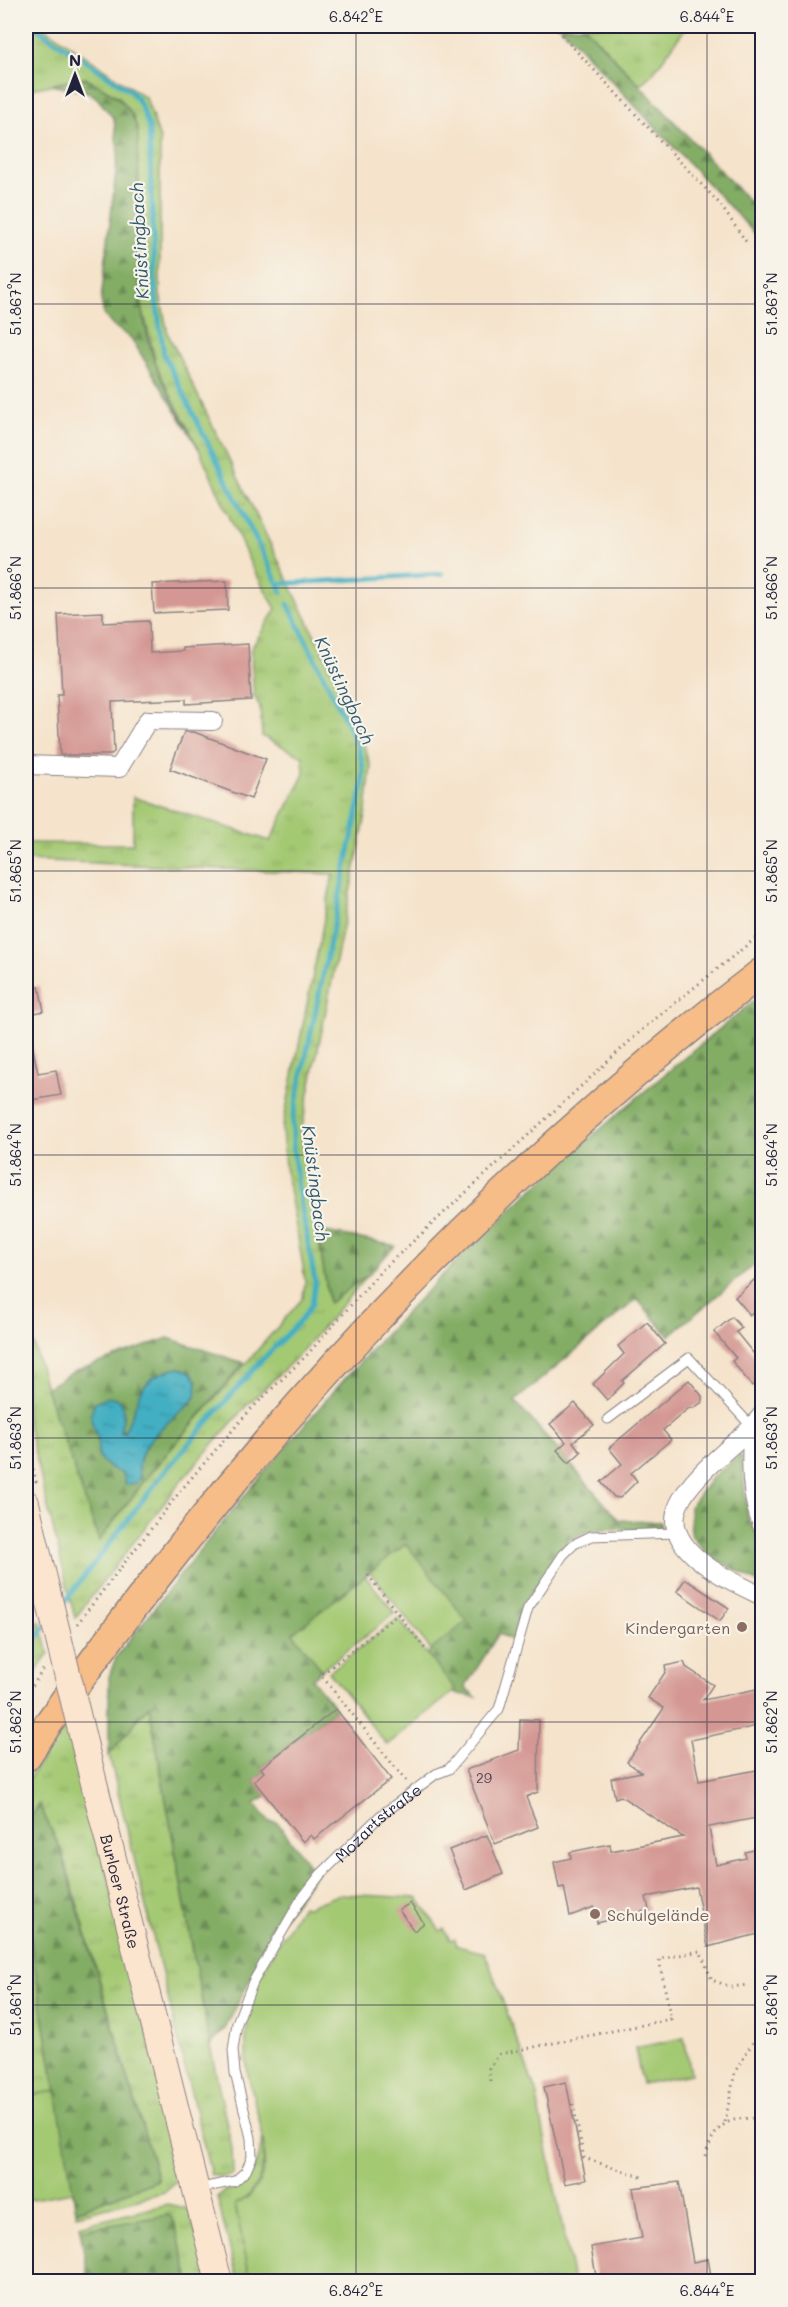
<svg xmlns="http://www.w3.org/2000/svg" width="788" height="2307" viewBox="0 0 788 2307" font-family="Mali,sans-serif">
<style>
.grass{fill:url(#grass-tufts);stroke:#637657;stroke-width:1.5}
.forest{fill:url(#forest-firs);stroke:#526850;stroke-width:1.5;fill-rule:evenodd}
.pitch{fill:#a4c973;stroke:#637657;stroke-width:1.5}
.water{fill:url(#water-ripples);stroke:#32687e;stroke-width:1.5}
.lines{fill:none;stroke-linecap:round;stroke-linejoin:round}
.stream{stroke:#43afc2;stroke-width:5}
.building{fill:#d49793}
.lane-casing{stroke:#8c8283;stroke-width:11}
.street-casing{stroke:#8c8283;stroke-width:20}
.secondary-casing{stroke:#8c8283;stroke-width:28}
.primary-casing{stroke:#8c8283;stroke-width:31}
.path{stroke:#8c8283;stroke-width:3;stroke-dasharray:1.5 4.5;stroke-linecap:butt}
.lane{stroke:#fff;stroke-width:9}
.street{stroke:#fff;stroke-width:18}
.secondary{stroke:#fce5cf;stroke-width:26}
.primary{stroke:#f7bd88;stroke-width:28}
.secondary-bridge-casing{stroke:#8c8283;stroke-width:28;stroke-linecap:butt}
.secondary-bridge{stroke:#fce5cf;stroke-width:26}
.ticks{fill:none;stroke:#22223b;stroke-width:1.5;stroke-opacity:0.45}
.education-dot{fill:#8d6e63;stroke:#f7f3e8;stroke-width:2}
.labels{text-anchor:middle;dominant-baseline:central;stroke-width:4.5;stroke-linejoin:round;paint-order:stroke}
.number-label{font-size:14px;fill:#4e3f51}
.education-label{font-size:16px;fill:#785e54;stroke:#f7f3e8;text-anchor:end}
.street-label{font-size:16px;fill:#22223b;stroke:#f7f3e8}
.water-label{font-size:18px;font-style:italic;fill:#2f5a71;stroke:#f7f3e8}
.neatline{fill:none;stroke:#22223b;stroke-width:2}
.ticks-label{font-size:15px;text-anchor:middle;fill:#22223b}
</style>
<defs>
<pattern id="grass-tufts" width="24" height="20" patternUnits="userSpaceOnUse" patternTransform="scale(1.5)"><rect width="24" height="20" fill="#a4c973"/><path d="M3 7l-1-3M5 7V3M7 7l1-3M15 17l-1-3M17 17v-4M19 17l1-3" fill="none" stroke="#8dac64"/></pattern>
<pattern id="forest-firs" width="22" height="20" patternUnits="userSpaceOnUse" patternTransform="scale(1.5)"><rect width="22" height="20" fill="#83ad65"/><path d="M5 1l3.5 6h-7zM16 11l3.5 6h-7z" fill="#6b8c54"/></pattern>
<pattern id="water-ripples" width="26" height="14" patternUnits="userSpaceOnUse" patternTransform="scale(1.5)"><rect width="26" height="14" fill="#43afc2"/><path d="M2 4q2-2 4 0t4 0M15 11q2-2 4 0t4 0" fill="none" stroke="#388e9f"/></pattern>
</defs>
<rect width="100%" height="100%" fill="#f7f3e8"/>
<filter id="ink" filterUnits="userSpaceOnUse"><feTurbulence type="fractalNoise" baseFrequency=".0167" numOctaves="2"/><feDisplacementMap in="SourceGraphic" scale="12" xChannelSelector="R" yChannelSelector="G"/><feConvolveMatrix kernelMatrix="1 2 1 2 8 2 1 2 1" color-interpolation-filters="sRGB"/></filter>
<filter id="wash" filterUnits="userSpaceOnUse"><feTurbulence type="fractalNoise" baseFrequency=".008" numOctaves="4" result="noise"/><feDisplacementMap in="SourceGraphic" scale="24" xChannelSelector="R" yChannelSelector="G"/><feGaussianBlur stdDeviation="1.35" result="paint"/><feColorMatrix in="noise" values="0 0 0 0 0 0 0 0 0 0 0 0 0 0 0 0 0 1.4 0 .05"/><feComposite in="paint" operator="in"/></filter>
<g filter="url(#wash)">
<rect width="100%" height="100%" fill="#f5e3cb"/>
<g class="grass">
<path d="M 26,26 L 42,26 L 146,98 L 160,139 L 160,294 L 168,334 L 357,722 L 371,767 L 365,819 L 301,1132 L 329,1302 L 368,1275 L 296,1358 L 247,1405 L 182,1480 L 75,1618 L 26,1418 L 26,1318 L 46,1388 L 100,1540 L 150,1473 L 303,1298 L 305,1282 L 303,1266 L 285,1167 L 282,1130 L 333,874 L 26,860 L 26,843 L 133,844 L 133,797 L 270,841 L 304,774 L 303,757 L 262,736 L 260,706 L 254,696 L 251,649 L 276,609 L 252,567 L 199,449 L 157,368 L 140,298 L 139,174 L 134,117 L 119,97 L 85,78 L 26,90 Z"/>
<path d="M 584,26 L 687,26 L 653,73 L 640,85 Z"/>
<path d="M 40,1621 L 49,1653 L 26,1687 L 26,1634 Z"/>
<path d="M 149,1705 L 210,2046 L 232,2148 L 233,2175 L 223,2177 L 211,2175 L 109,1755 Z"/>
<path d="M 66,1723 L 81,1784 L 95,1823 L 181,2169 L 178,2179 L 164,2192 L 77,2215 L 76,2211 L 158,2180 L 62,1851 L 39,1805 L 26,1826 L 26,1783 Z"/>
<path d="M 26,1914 L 56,2091 L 26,2096 Z"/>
<path d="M 263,2137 C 266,2165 261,2192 235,2205 L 251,2281 L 238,2281 L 217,2197 C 223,2191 230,2190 237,2186 C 256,2176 260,2155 263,2137 Z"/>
<path d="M 168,2204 L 185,2208 L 190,2212 L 209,2281 L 190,2281 L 174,2221 L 169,2215 L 80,2230 L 79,2226 Z"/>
</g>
<g class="forest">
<path d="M 560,26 L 584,26 L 762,215 L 762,241 Z"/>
<path d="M 85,78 C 112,93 128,99 138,130 C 140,208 129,293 157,367 C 167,395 185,423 199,449 L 131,338 L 112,325 L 104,315 L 101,300 L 118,154 L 114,119 L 97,98 L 88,92 L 49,85 Z"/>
<path d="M 762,994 L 762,1167 L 759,1170 L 762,1174 L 762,1258 L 669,1336 L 637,1299 L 515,1401 L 619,1520 L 660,1522 L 661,1529 L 604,1529 L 583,1533 L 571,1539 L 562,1547 L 521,1609 L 513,1641 L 499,1633 L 465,1687 L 476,1697 L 453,1693 L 455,1690 L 427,1654 L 431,1650 L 406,1544 L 293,1633 L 322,1670 L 312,1679 L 336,1709 L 261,1768 L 264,1772 L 254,1781 L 266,1796 L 255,1804 L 269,1822 L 277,1822 L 316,1874 L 275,1929 L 225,2029 L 210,2046 L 149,1705 L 109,1755 L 109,1677 L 116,1657 C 206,1541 297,1428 398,1321 C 510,1202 636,1097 762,994 Z"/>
<path d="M 317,1230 L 395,1246 L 368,1275 L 329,1303 Z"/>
<path d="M 168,1338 L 244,1363 L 150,1473 L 99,1541 L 46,1388 L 73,1372 ZM 180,1368 L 191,1372 L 187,1406 C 165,1420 133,1448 140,1477 L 98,1454 L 98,1439 L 125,1414 L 119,1430 L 124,1433 C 139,1402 141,1374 180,1368 Z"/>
<path d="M 741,1455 L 748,1518 L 762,1543 L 762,1585 L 709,1555 L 691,1535 L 690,1507 L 711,1478 Z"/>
<path d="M 39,1804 L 61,1851 L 158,2180 L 76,2211 L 26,1914 L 26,1826 Z"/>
<path d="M 169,2215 L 174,2221 L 190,2281 L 89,2281 L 80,2230 Z"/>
</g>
<g class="pitch">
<path d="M 406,1544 L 467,1621 L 431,1650 L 370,1572 Z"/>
<path d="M 365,1576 L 395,1613 L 322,1670 L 293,1633 Z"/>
<path d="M 398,1618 L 456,1690 L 387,1745 L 329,1672 Z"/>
<path d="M 340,1894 L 418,1898 L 440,1931 L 444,1929 L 450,1940 L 455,1939 L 457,1946 L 485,1953 L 536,2092 L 573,2281 L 251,2281 L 235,2205 C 290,2178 252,2111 247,2067 C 244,2045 247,2020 251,1999 C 255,1977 289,1926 302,1906 L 307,1907 Z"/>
<path d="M 684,2038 L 691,2074 L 642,2084 L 635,2048 Z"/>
<path d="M 56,2091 L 73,2192 L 26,2200 L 26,2096 Z"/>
</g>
<path class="water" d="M 180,1368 L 191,1372 L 197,1381 L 196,1397 C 176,1419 132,1441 140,1477 L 135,1484 L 126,1485 L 123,1474 C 113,1470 101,1465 98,1453 C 97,1448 99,1443 98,1439 C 92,1423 88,1419 95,1402 C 123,1389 128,1406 120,1430 L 124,1432 C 142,1399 135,1375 180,1368 Z"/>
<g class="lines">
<g class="stream">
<path d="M 33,26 L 129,90 L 139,101 L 149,127 L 155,292 L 164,355 L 282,592"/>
<path d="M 278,584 L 442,574"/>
<path d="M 59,1609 L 166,1470 L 259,1363 L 301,1320 L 312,1304 L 315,1281 L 298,1188 L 293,1148 L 293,1118 L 363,785 L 363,767 L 358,746 L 288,604"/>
<path d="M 26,1652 L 46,1626"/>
</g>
</g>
<g id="blocks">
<g class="building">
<path d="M 227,581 L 228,610 L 154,613 L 152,584 Z"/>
<path d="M 103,612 L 103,623 L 149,621 L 150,653 L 183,651 L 183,648 L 248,644 L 251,700 L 186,704 L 186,699 L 112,702 L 114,752 L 110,755 L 60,755 L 57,695 L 62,695 L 58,614 Z"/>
<path d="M 184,732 L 194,732 L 266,759 L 251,799 L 170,769 Z"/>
<path d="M 39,986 L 44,1011 L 26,1015 L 26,989 Z"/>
<path d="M 32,1045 L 38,1073 L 56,1070 L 61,1095 L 26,1101 L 26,1046 Z"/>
<path d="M 762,1273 L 762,1305 L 750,1315 L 735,1297 Z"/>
<path d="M 732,1317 L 742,1328 L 736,1332 L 762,1364 L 762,1377 L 752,1386 L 732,1361 L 736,1358 L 714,1332 Z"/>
<path d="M 647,1322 L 665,1344 L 622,1381 L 624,1383 L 607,1400 L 593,1384 L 624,1354 L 618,1346 Z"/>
<path d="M 689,1380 L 702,1396 L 702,1402 L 694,1408 L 689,1408 L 663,1430 L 671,1440 L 631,1473 L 637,1481 L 620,1498 L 614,1497 L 601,1482 L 622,1464 L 609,1448 Z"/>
<path d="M 575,1403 L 594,1425 L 573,1442 L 581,1452 L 569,1463 L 557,1450 L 566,1442 L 550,1424 Z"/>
<path d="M 685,1579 L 729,1608 L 720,1621 L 677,1591 Z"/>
<path d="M 684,1662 L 686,1667 L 713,1685 L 703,1700 L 762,1688 L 762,1725 L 691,1740 L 699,1781 L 762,1769 L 762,1817 L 709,1827 L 716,1865 L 746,1858 L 745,1852 L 762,1848 L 762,1933 L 708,1947 L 696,1887 L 646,1897 L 649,1910 L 597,1923 L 594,1907 L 570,1916 L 564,1887 L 559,1888 L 554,1862 L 571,1858 L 570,1852 L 610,1844 L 611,1851 L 683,1837 L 621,1796 L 615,1798 L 611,1778 L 641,1772 L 627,1762 L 664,1708 L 648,1698 L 666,1671 L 665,1666 Z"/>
<path d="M 336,1709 L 391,1779 L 314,1839 L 311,1835 L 303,1842 L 254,1781 L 264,1772 L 261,1768 Z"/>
<path d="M 520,1719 L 539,1720 L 538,1792 L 526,1797 L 538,1827 L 495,1844 L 466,1770 L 519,1750 Z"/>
<path d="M 487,1835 L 503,1874 L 466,1890 L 449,1850 Z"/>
<path d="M 410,1903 L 424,1923 L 414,1931 L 399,1910 Z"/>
<path d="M 566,2082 L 586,2180 L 565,2184 L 544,2087 Z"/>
<path d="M 679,2182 L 693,2262 L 708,2259 L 712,2282 L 597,2282 L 591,2247 L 642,2238 L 633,2188 Z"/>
</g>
</g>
</g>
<g filter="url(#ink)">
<use href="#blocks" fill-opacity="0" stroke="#8c8283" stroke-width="1.5"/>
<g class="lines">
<g class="lane-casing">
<g id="lane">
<path d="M 608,1419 L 689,1358 L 752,1427"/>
<path id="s1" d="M 197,2189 L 235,2181 L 246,2171 L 252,2157 L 251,2138 L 235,2073 L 233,2050 L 237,2023 L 253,1982 L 300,1901 L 320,1875 L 380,1816 L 436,1774 L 449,1769 L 499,1709 L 528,1608 L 563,1555 L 574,1544 L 591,1536 L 676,1533"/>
</g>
</g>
<g class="street-casing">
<g id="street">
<path d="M 26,765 L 119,768 L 148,720 L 213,721"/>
<path d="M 762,1415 L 752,1427 C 751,1460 749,1493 762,1525"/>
<path d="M 752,1427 C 730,1448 691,1477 679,1504 C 658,1549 730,1581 762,1596"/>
</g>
</g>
<g class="secondary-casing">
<g id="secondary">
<path d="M 26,1503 L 34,1538"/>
<path id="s2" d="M 91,1771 L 219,2282"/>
</g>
</g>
<g class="primary-casing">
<path id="primary" d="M 26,1757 C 66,1695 111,1636 157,1577 C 332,1350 534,1146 762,972"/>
</g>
<g class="path">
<path d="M 553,26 L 719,203 L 747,243"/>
<path d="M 26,1440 L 37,1485"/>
<path d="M 368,1575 L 398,1614 L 321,1675 L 406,1781"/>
<path d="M 398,1614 L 426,1650"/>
<path d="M 77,1624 L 182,1489 L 250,1410 L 306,1356 L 380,1272 L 644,1028 L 762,933"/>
<path d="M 26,1696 L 44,1668"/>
<path d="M 490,2081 L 489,2068 L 500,2054 L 671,2019 L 659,1959 L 700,1951 L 712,1980 L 731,1987 L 748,1985"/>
<path d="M 573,2104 L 584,2158 L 645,2178"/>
<path d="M 725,2122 L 735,2072 L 762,2027"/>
<path d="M 705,2156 C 716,2123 728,2116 762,2119"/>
</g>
<use href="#lane" class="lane"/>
<use href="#street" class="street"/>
<use href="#secondary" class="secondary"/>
<use href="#primary" class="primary"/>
<g class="secondary-bridge-casing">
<path id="secondary-bridge" d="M 34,1538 L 91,1771"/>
</g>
<use href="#secondary-bridge" class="secondary-bridge"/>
</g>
</g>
<path class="ticks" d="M 356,26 L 356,2282M 707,26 L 707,2282M 26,304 L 762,304M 26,588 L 762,588M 26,871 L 762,871M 26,1155 L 762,1155M 26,1438 L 762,1438M 26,1722 L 762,1722M 26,2005 L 762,2005"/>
<g class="education-dot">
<circle cx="742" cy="1627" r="6"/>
<circle cx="595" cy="1914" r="6"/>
</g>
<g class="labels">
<g class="number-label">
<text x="484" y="1777">29</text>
</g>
<g class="education-label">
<text x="730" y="1627">Kindergarten</text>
<text x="607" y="1914" text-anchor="start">Schulgelände</text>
</g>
<g class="street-label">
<text stroke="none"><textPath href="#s1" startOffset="454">Mozartstraße</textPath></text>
<text stroke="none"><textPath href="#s2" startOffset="124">Burloer Straße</textPath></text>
</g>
<g class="water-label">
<text transform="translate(139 241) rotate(-93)">Knüstingbach</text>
<text transform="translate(345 690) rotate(65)">Knüstingbach</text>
<text transform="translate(316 1183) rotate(83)">Knüstingbach</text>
</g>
</g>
<rect width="788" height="2307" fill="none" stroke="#f7f3e8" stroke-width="66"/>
<g transform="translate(75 75)" stroke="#f7f3e8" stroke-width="4.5" paint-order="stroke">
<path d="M0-4.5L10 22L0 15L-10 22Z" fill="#22223b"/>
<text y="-9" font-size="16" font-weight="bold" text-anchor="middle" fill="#22223b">N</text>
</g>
<rect x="33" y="33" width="722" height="2241" class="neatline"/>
<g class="ticks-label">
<text x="356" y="22">6.842°E</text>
<text x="707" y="22">6.844°E</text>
<text transform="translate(16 304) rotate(-90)" y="5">51.867°N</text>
<text transform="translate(772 304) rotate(-90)" y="5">51.867°N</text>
<text transform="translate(16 588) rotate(-90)" y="5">51.866°N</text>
<text transform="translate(772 588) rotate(-90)" y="5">51.866°N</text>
<text transform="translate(16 871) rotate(-90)" y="5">51.865°N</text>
<text transform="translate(772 871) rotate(-90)" y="5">51.865°N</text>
<text transform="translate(16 1155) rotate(-90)" y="5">51.864°N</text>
<text transform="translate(772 1155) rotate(-90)" y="5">51.864°N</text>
<text transform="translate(16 1438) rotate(-90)" y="5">51.863°N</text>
<text transform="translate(772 1438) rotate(-90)" y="5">51.863°N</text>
<text transform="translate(16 1722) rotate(-90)" y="5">51.862°N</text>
<text transform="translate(772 1722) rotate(-90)" y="5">51.862°N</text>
<text transform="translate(16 2005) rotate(-90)" y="5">51.861°N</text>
<text transform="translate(772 2005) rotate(-90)" y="5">51.861°N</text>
<text x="356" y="2296">6.842°E</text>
<text x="707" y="2296">6.844°E</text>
</g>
</svg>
